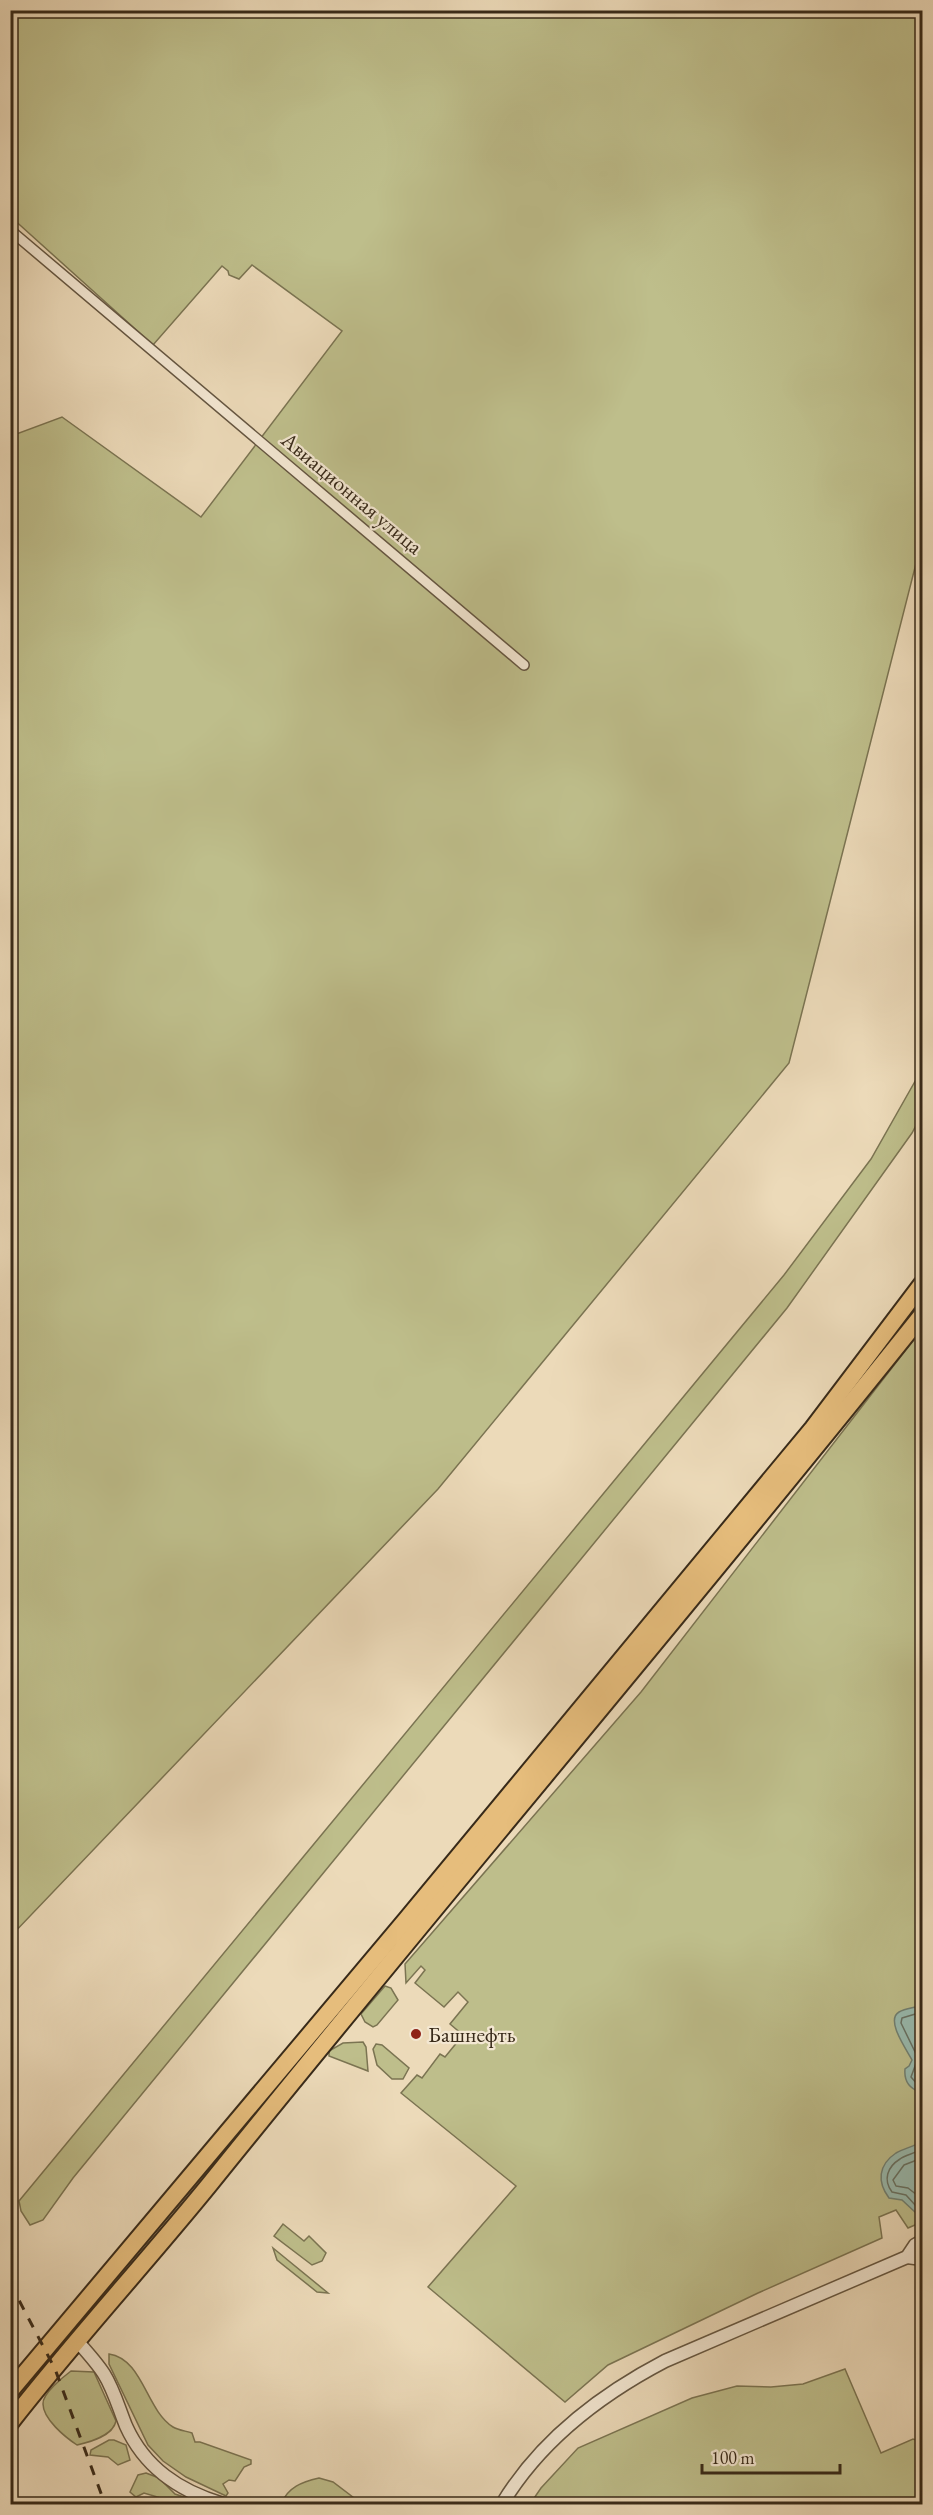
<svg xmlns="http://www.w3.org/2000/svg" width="933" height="2515" viewBox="0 0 933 2515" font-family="'EB Garamond',serif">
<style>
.green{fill:#bebe8b;stroke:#7b7452;stroke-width:1.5}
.water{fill:#99bbaf;stroke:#728173;stroke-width:1.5}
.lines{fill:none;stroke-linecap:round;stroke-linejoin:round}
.shore{stroke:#687264;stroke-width:1.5}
.minor-casing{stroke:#655641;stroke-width:12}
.tertiary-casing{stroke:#655641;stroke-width:15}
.trunk-casing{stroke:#382a19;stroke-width:20}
.minor{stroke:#f3e7d2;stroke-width:9}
.tertiary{stroke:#f3e7d2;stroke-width:12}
.trunk{stroke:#e6bd7c;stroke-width:16}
.rail{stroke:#382a19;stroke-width:3;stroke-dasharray:10 10;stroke-linecap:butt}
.poi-dot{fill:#8f2418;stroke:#f3e7d2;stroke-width:2}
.labels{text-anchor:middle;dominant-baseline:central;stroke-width:4.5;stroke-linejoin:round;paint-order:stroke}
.street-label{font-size:22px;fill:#382a19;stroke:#f3e7d2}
.poi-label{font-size:22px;fill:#382a19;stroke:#f3e7d2;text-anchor:start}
</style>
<rect width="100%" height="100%" fill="#ecdab9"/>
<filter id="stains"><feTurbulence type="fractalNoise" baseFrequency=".00333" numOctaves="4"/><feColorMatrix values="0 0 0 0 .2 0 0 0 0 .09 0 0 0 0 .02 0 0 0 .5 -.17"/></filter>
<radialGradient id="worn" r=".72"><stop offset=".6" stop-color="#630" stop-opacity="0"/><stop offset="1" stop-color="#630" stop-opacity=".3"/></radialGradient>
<g class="green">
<path d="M 18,11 L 922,11 L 922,540 L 789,1063 L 438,1489 L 11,1936 L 11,436 L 62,417 L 201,517 L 342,331 L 252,265 L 239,279 L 229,275 L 228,271 L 222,266 L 153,345 L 11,217 L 10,20 Z"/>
<path d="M 922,1069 L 922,1114 L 912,1133 L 787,1308 L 73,2178 L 43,2220 L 30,2225 L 21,2211 L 19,2201 L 784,1275 L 871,1159 Z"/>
<path d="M 922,1329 L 922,2222 L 908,2228 L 896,2210 L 879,2217 L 882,2238 L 758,2293 L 608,2365 L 565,2402 L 428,2287 L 516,2186 L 401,2093 L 417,2075 L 422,2078 L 440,2054 L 445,2057 L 463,2035 L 450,2024 L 468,2002 L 458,1992 L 444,2007 L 415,1983 L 425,1970 L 421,1966 L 406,1983 L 405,1964 L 641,1692 Z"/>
<path d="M 385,1986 L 391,1988 L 398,2000 L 377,2025 L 373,2027 L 365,2022 L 361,2014 Z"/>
<path d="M 363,2042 L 366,2047 L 368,2071 L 329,2056 L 329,2051 L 343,2043 Z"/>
<path d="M 376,2044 L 382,2045 L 409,2068 L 403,2079 L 392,2079 L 377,2065 L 373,2049 Z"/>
<path d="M 283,2224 L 304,2241 L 309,2236 L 326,2253 L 322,2261 L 312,2265 L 274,2236 Z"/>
<path d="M 273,2248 L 328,2293 L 317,2292 L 277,2260 Z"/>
<path d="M 109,2354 C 143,2359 146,2410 173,2427 C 178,2430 186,2431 192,2433 L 195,2442 L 200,2442 L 251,2460 L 251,2464 L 244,2467 L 235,2481 L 229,2480 L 223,2484 L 228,2493 L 226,2496 L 186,2477 L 163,2461 L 148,2445 L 109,2364 Z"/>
<path d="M 845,2369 L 881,2453 L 913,2439 L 922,2442 L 922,2504 L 530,2504 L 541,2488 L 578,2448 L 692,2398 L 737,2386 L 771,2387 L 803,2384 Z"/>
<path d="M 71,2371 L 94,2372 L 116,2421 C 113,2436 90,2442 77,2445 C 65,2437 43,2419 43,2404 C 42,2394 63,2377 71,2371 Z"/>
<path d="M 109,2440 L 114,2440 L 126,2445 L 130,2460 L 118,2465 L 108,2457 L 90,2455 L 91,2450 Z"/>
<path d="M 146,2473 L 159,2478 L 175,2494 L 205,2504 L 181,2504 L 144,2493 L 136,2497 L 130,2492 L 138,2475 Z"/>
<path d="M 319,2478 L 333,2482 L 362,2504 L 281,2504 C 288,2487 302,2482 319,2478 Z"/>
</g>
<g class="water">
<path d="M 922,2005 L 922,2092 L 920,2092 C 908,2088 904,2080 905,2069 L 909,2066 L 912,2060 C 907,2050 885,2020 899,2012 C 906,2008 915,2008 922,2005 Z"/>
<path d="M 922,2141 L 922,2212 L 916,2213 L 902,2200 L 889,2198 C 877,2182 878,2165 896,2153 C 904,2148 914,2147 922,2141 Z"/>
</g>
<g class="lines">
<g class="shore">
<path d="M 922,2012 L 902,2018 L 901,2023 L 918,2058 L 911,2077 L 918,2085 L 922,2086"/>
<path d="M 922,2148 C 916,2154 906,2154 900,2159 C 887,2167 883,2180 892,2192 L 906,2195 L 916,2206 L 922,2206"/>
<path d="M 922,2158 L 904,2165 L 893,2180 L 896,2186 L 908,2188 L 922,2199"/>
</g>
<g class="minor-casing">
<path id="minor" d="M 10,230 L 524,665"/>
</g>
<g class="tertiary-casing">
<g id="tertiary">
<path d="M 907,2257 L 922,2259"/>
<path d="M 78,2342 C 87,2352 97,2363 104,2374 C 114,2390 119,2409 126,2426 C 145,2468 179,2491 223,2504"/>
<path d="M 502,2504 C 540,2441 600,2395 665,2361 L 907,2257 L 915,2245 L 922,2241"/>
</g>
</g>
<g class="trunk-casing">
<g id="trunk">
<path d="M 10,2391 L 406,1920 L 813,1428 L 922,1284"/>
<path d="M 10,2423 C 73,2342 144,2265 209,2185 C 444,1893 688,1608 922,1315"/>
</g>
</g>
<use href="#minor" class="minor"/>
<use href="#tertiary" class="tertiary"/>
<use href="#trunk" class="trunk"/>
<g class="rail">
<path d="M 10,2283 L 55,2369 L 105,2504"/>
<path d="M 72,2500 L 74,2504"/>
</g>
</g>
<circle class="poi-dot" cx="416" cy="2034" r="6"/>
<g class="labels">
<g class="street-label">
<text transform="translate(352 493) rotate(40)">Авиационная улица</text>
</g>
<g class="poi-label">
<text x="428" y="2034">Башнефть</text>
</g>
</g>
<rect width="933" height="2515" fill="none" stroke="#ecdab9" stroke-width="36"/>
<rect x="12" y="12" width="909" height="2491" fill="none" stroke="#382a19" stroke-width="3"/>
<rect x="18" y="18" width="897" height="2479" fill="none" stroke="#382a19" stroke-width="1.5"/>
<path d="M702 2464v9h138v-9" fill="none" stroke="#382a19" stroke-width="3"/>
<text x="711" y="2464" font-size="18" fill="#382a19" stroke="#f3e7d2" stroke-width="4.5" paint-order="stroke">100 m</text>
<rect width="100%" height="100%" filter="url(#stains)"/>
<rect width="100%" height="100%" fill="url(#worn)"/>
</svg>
